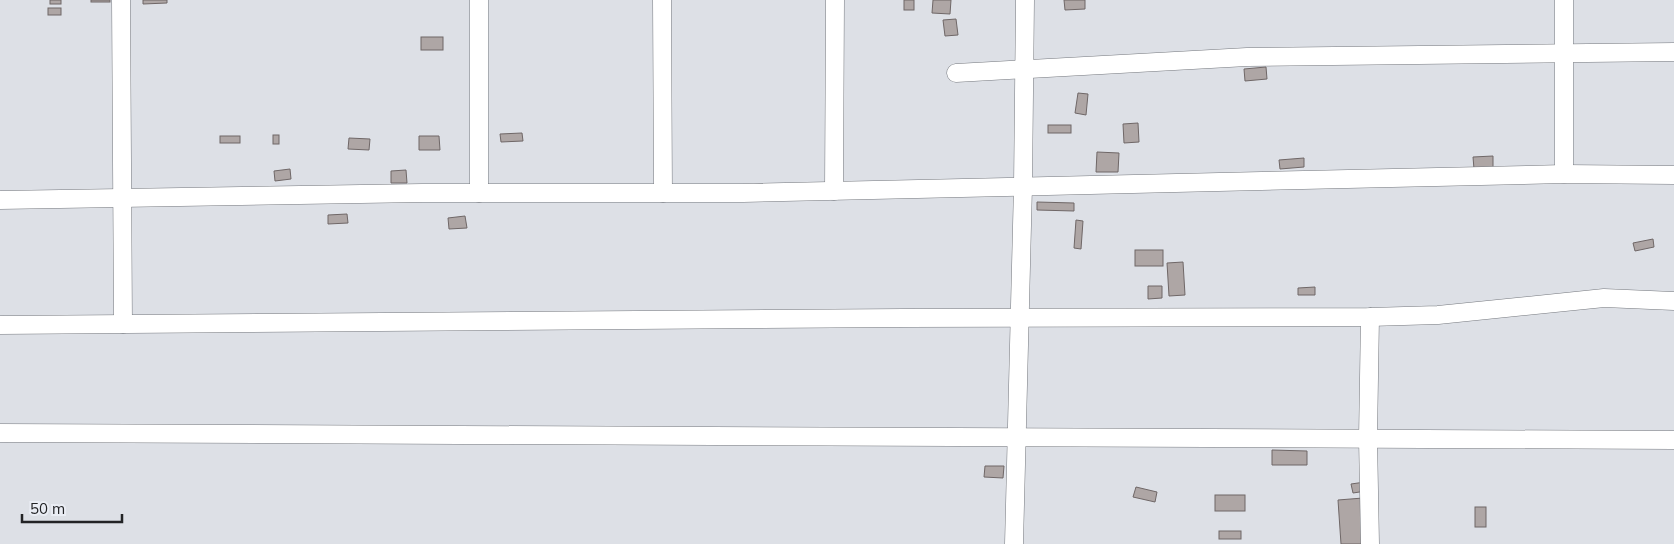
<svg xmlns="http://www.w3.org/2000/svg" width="1674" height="544" viewBox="0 0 1674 544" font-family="Mulish,sans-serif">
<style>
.building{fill:#aea6a5;stroke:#6f6767}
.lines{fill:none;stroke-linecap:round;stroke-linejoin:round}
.minor-casing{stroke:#75787e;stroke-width:19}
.minor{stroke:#fff;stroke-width:18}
</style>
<rect width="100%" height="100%" fill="#dde0e6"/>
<g class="building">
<rect x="50" y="0" width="11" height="4"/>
<rect x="91" y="0" width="19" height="2"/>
<path d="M 143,0 L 167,0 L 167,3 L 143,4 Z"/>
<rect x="904" y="0" width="10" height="10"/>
<path d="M 933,0 L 951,0 L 950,14 L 932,13 Z"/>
<path d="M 1064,0 L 1085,0 L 1085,9 L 1065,10 Z"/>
<rect x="48" y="8" width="13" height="7"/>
<path d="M 956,19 L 958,35 L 945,36 L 943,20 Z"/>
<rect x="421" y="37" width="22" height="13"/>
<path d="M 1266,67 L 1267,79 L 1245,81 L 1244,69 Z"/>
<path d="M 1078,93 L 1088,94 L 1086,115 L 1075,113 Z"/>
<path d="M 1138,123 L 1139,142 L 1124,143 L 1123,124 Z"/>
<rect x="1048" y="125" width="23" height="8"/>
<path d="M 522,133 L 523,141 L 501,142 L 500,134 Z"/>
<rect x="273" y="135" width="6" height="9"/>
<rect x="220" y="136" width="20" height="7"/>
<path d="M 419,136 L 439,136 L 440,150 L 419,150 Z"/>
<path d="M 349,138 L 370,139 L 369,150 L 348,149 Z"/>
<path d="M 1097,152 L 1119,153 L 1118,172 L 1096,172 Z"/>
<path d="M 1493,156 L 1493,168 L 1474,169 L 1473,157 Z"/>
<path d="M 1304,158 L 1304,167 L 1280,169 L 1279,160 Z"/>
<path d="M 290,169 L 291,179 L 275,181 L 274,171 Z"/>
<path d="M 406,170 L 407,183 L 391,183 L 391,171 Z"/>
<path d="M 1037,202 L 1074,203 L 1074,211 L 1037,210 Z"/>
<path d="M 347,214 L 348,223 L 328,224 L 328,215 Z"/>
<path d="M 465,216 L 467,228 L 449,229 L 448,218 Z"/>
<path d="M 1076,220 L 1083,221 L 1081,249 L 1074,248 Z"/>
<path d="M 1653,239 L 1654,247 L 1635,251 L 1633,243 Z"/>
<rect x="1135" y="250" width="28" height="16"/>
<path d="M 1183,262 L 1185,295 L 1169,296 L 1167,263 Z"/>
<path d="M 1148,286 L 1162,286 L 1162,298 L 1148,299 Z"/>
<path d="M 1315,287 L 1315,295 L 1298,295 L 1298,288 Z"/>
<path d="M 1272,450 L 1307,451 L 1307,465 L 1272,465 Z"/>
<path d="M 985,466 L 1004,466 L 1003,478 L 984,477 Z"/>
<path d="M 1365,482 L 1366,491 L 1353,493 L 1351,484 Z"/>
<path d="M 1136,487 L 1157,492 L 1155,502 L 1133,497 Z"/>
<rect x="1215" y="495" width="30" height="16"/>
<path d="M 1363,498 L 1366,544 L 1341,544 L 1338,500 Z"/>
<rect x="1475" y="507" width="11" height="20"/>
<rect x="1219" y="531" width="22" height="8"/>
</g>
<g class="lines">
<g class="minor-casing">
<g id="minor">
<path d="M 121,0 L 123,324"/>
<path d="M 662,0 L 663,193"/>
<path d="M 956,73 L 1247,57 L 1674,52"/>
<path d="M 1564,174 L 1564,0"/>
<path d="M 834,191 L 835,0"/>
<path d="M 479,193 L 479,0"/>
<path d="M 0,200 L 422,193 L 743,193 L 1564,174 L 1674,175"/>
<path d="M 1370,317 L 1368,438 L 1370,544"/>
<path d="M 0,325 L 903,318 L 1370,317 L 1438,315 L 1604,298 L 1674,301"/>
<path d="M 0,433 L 1674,440"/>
<path d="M 1014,544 L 1023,186 L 1025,0"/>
</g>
</g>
<use href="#minor" class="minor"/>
</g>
<path d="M22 514v8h100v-8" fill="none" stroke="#222325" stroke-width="2.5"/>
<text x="30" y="514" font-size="15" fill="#222325" stroke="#eaedf4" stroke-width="4" paint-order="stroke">50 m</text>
</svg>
